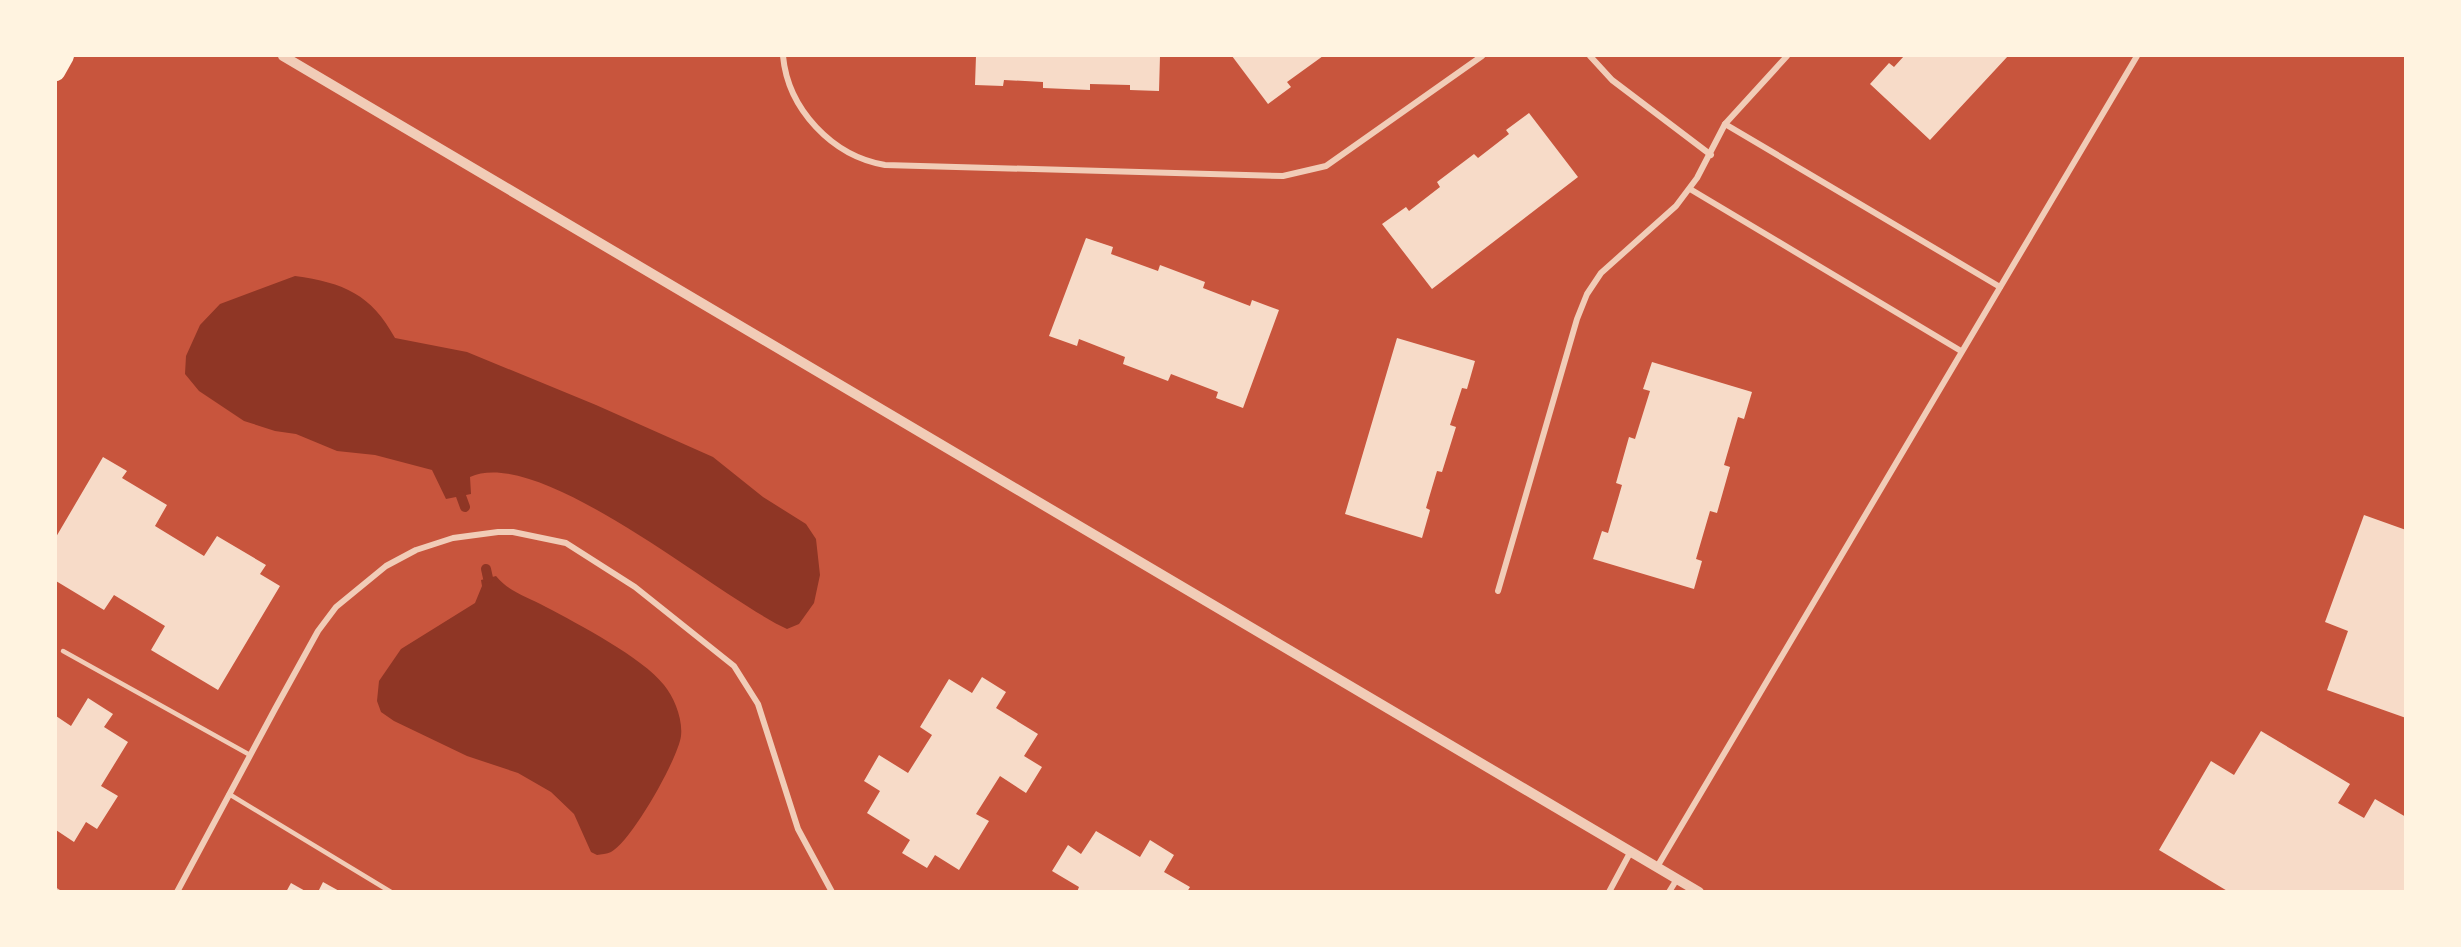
<svg xmlns="http://www.w3.org/2000/svg" width="2461" height="947" viewBox="0 0 2461 947" font-family="Karla,sans-serif">
<style>
.water{fill:#8f3625}
.lines{fill:none;stroke-linecap:round;stroke-linejoin:round}
.stream{stroke:#8f3625;stroke-width:10}
.building{fill:#f7dbc8}
.service{stroke:#f1ccb7;stroke-width:4.5}
.minor{stroke:#f1ccb7;stroke-width:6}
.tertiary{stroke:#f1ccb7;stroke-width:10}
.motorway{stroke:#fff3e0;stroke-width:18}
</style>
<rect width="100%" height="100%" fill="#c8553d"/>
<g class="water">
<path d="M 295,276 C 344,283 371,294 395,338 L 467,352 L 596,405 L 713,457 L 763,497 L 806,524 L 816,539 L 820,575 L 814,603 L 799,624 L 787,629 C 719,598 540,444 470,477 L 471,494 L 446,499 L 432,470 L 375,455 L 337,451 L 296,434 L 275,431 L 244,421 L 199,391 L 185,374 L 186,356 L 200,325 L 220,304 Z"/>
<path d="M 496,576 C 510,593 527,596 546,607 C 578,624 642,657 664,685 C 674,697 683,719 681,736 C 678,759 631,842 611,852 C 607,854 601,854 597,855 L 591,852 L 574,814 L 551,792 L 518,773 L 467,756 L 394,721 L 381,712 L 377,701 L 379,681 L 401,649 L 475,603 L 482,586 L 481,580 Z"/>
</g>
<g class="lines">
<g class="stream">
<path d="M 461,496 L 465,507"/>
<path d="M 486,569 L 488,578"/>
</g>
</g>
<g class="building">
<path d="M 976,56 L 1160,56 L 1159,91 L 1130,90 L 1130,85 L 1090,84 L 1090,90 L 1043,88 L 1043,82 L 1004,80 L 1003,86 L 975,85 Z"/>
<path d="M 1232,56 L 1323,56 L 1287,82 L 1291,87 L 1268,104 Z"/>
<path d="M 1904,56 L 2008,56 L 1930,140 L 1870,84 L 1889,63 L 1894,67 Z"/>
<path d="M 1529,113 L 1578,177 L 1432,289 L 1382,224 L 1406,207 L 1409,211 L 1440,187 L 1437,182 L 1474,154 L 1478,158 L 1509,134 L 1506,130 Z"/>
<path d="M 1086,238 L 1113,247 L 1111,254 L 1158,271 L 1160,265 L 1205,282 L 1203,288 L 1250,306 L 1252,300 L 1279,310 L 1243,408 L 1216,398 L 1218,392 L 1171,374 L 1168,381 L 1123,364 L 1125,357 L 1079,339 L 1077,346 L 1049,336 Z"/>
<path d="M 1397,338 L 1475,361 L 1467,389 L 1462,388 L 1450,425 L 1456,427 L 1442,472 L 1437,471 L 1426,508 L 1430,510 L 1422,538 L 1345,514 Z"/>
<path d="M 1652,362 L 1752,392 L 1744,419 L 1738,417 L 1724,465 L 1730,467 L 1717,513 L 1710,511 L 1696,559 L 1702,561 L 1694,589 L 1593,559 L 1602,531 L 1608,533 L 1622,485 L 1616,483 L 1629,437 L 1635,439 L 1650,391 L 1643,389 Z"/>
<path d="M 103,457 L 127,471 L 122,478 L 167,505 L 155,526 L 204,556 L 217,536 L 266,565 L 260,574 L 280,586 L 218,690 L 151,650 L 165,626 L 114,595 L 104,610 L 56,581 L 56,537 Z"/>
<path d="M 2364,515 L 2406,530 L 2406,718 L 2327,690 L 2348,631 L 2325,622 Z"/>
<path d="M 982,677 L 1006,692 L 996,708 L 1038,734 L 1024,756 L 1042,767 L 1026,793 L 1000,776 L 976,814 L 989,821 L 959,870 L 935,855 L 927,868 L 902,853 L 910,840 L 867,813 L 880,791 L 864,781 L 879,755 L 908,773 L 932,735 L 920,727 L 949,679 L 972,693 Z"/>
<path d="M 88,698 L 113,714 L 104,727 L 128,742 L 101,786 L 118,796 L 97,829 L 86,822 L 74,842 L 56,830 L 56,716 L 71,726 Z"/>
<path d="M 2261,731 L 2350,784 L 2338,803 L 2364,818 L 2375,799 L 2406,817 L 2406,892 L 2229,892 L 2159,850 L 2211,761 L 2234,775 Z"/>
<path d="M 1096,831 L 1140,857 L 1150,840 L 1174,855 L 1164,872 L 1190,887 L 1187,892 L 1077,892 L 1079,887 L 1052,871 L 1068,845 L 1081,854 Z"/>
<path d="M 323,882 L 341,892 L 318,892 Z"/>
<path d="M 291,883 L 307,892 L 286,892 Z"/>
</g>
<g class="lines">
<g class="service">
<path d="M 63,651 L 250,755"/>
<path d="M 229,794 L 391,892"/>
<path d="M 56,890 L 59,892"/>
</g>
<g class="minor">
<path d="M 783,56 C 788,109 832,156 885,165 L 1283,176 L 1326,166 L 1482,56"/>
<path d="M 1590,56 L 1612,80 L 1711,155"/>
<path d="M 1725,124 L 2000,287"/>
<path d="M 1690,189 L 1961,351"/>
<path d="M 1498,591 L 1577,319 L 1587,294 L 1601,273 L 1676,206 L 1697,178 L 1725,124 L 1787,56"/>
<path d="M 1657,867 L 2137,56"/>
<path d="M 177,892 L 275,709 L 318,631 L 336,607 L 386,566 L 416,550 L 453,538 L 498,532 L 513,532 L 566,543 L 635,587 L 734,666 L 758,704 L 798,829 L 832,892"/>
<path d="M 1609,892 L 1631,851"/>
<path d="M 1669,892 L 1677,879"/>
</g>
<path class="tertiary" d="M 283,56 L 1699,892"/>
<path class="motorway" d="M 56,72 L 65,56"/>
</g>
<rect width="2461" height="947" fill="none" stroke="#fff3e0" stroke-width="114"/>
</svg>
